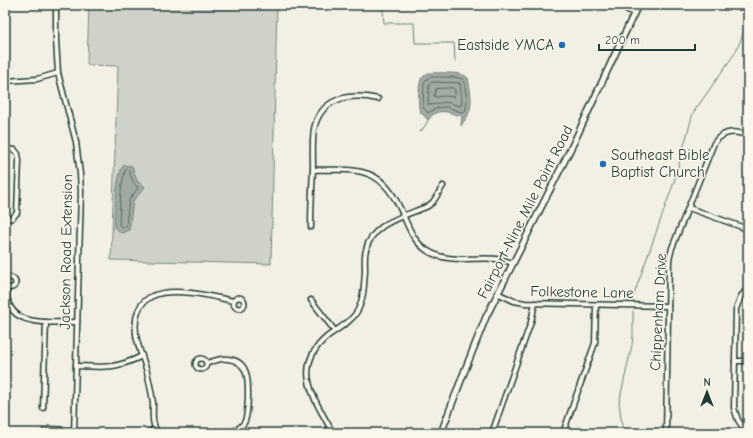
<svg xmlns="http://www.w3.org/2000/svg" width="753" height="438" viewBox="0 0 753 438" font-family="'Comic Neue',sans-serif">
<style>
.green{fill:#cfd2c8;stroke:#77887e}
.water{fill:#a2aba1;stroke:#6e7f75}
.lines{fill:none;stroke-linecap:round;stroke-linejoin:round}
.shore{stroke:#536960;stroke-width:1}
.stream{stroke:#6e7f75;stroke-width:1}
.minor-casing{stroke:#1f3d34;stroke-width:7}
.major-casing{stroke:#1f3d34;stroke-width:8}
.minor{stroke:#fbf7ec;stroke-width:4}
.major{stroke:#fbf7ec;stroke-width:5}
.poi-dot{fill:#1f6fb2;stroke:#fbf7ec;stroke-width:1.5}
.labels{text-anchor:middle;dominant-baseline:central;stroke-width:3;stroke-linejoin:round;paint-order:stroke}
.poi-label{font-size:15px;fill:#1f3d34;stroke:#fbf7ec;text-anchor:end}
.street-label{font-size:15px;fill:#1f3d34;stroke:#fbf7ec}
</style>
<rect width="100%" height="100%" fill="#f2f0e5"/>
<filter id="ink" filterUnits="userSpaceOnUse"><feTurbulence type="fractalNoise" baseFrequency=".025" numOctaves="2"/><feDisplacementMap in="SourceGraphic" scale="8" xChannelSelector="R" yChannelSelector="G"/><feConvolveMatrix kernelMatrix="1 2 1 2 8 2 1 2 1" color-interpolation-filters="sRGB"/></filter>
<g filter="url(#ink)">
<path class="green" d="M 89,5 L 277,5 L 271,264 L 111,260 L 118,66 L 87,65 Z"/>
<g class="water">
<path d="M 428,73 C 438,73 462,71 468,78 C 470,89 473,102 469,112 C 468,118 463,121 461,126 L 462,116 C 449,114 439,105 428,120 C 426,117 421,114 420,111 C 417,106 419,84 421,79 C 423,76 426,75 428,73 Z"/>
<path d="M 124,165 L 132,166 L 137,181 L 145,187 L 133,201 L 129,230 L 121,233 L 114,227 C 115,214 116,172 124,165 Z"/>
</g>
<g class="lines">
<g class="shore">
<path d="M 430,77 L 453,77 L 464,79 L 467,101 L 465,112 C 459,112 455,110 450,108 C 443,105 434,109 428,113 L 423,107 L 424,82 Z"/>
<path d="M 432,82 L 460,83 L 462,100 L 461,106 L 459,106 C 441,99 444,104 428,105 L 429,85 Z"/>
<path d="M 453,88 L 455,90 L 455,95 L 454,97 L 445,96 L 436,97 L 434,96 L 436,89 Z"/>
<path d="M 127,169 L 129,170 L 132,180 L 138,188 L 129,200 L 126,226 L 122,228 L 119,224 C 120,206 120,188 125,171 Z"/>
</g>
<g class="stream">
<path d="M 380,5 L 383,10 L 384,23 L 414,23 L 415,43 L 454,43 L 455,61"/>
<path d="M 420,132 L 425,126 L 428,120"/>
<path d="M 632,300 L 674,182 L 693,113 L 735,53 L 748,23"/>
<path d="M 625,433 L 622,426 L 619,403 L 632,345 L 633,335 L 633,311"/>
</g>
<g class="minor-casing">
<g id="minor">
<path d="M 56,5 L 56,40 L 58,73 L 76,142 L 80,174 L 81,192 L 74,433"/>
<path d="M 617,5 L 634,13"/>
<path d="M 5,81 L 37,79 L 58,73"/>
<path d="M 5,149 L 15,150 L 18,154 L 19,160 L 17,213 L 12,218 L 5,219"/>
<path d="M 313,170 C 361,169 383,166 404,217 C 410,231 415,243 428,251 C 453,267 486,252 512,263"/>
<path d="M 689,208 L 742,227 L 748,230"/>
<path d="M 311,227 C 311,207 312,188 313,169 C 313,156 312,141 314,129 C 321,97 350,93 378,99"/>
<path d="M 5,280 L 10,277 C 18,280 17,288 9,288 L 5,285"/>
<path d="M 7,287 C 3,329 50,322 77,322"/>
<path d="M 497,293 L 514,301 L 525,303 L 668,306"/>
<circle cx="239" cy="303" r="5.5"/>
<path d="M 311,300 L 335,331"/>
<circle cx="201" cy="364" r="5.5"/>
<path d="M 735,361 L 748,361"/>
<path d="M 207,363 C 213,361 222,358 228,359 C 250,361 248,383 248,399 C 247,407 248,416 244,423 C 239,430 233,432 225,433"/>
<path d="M 76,366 C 104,367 116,369 142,356"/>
<path d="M 43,408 L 46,322"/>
<path d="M 43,433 L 46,430 L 49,429 L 74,430"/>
<path d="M 133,433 L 137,433"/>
<path d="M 147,433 L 155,429"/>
<path d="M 158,433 C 151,424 153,413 153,403 C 152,394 150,385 148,376 C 145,362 138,349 136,335 C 129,273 198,294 234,301"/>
<path d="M 333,433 C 315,400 290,367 328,336 C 338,328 352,322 358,310 C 364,298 364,284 365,271 C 365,264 364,256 366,250 C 372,222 406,216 428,206 L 433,202 L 443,186"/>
<path d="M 492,433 L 531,322 L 535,303"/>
<path d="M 563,433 L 595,343 L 596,305"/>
<path d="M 666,433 L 669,260 L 672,248 L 714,143 C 723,131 735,130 748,136"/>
<path d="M 747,433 L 738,420 L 734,408 L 736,309 L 741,296 L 748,288"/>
</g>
</g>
<g class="major-casing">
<path id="major" d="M 441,433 L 463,375 L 486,317 L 574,142 L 638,5"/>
</g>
<use href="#minor" class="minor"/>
<use href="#major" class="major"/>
</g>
</g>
<g class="poi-dot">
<circle cx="562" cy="45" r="4"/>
<circle cx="603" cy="164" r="4"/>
</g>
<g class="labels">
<g class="poi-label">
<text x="554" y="45">Eastside YMCA</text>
<text x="611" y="155" text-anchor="start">Southeast Bible<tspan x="611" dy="17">Baptist Church</tspan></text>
</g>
<g class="street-label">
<text transform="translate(525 212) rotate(-63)">Fairport-Nine Mile Point Road</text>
<text transform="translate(66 252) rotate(-89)">Jackson Road Extension</text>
<text transform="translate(582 292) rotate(1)">Folkestone Lane</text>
<text transform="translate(658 312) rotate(-87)">Chippenham Drive</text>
</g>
</g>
<rect width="753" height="438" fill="none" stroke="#fbf7ec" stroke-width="20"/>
<rect x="10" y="10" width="733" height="418" fill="none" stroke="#1f3d34" stroke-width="1.5" filter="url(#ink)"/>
<g transform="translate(707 392)" stroke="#fbf7ec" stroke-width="3" paint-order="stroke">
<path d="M0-3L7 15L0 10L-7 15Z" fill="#1f3d34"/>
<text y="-6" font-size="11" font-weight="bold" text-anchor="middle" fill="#1f3d34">N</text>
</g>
<path d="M599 44v6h96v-6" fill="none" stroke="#1f3d34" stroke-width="2"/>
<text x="605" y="44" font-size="12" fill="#1f3d34" stroke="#fbf7ec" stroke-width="3" paint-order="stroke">200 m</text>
</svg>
